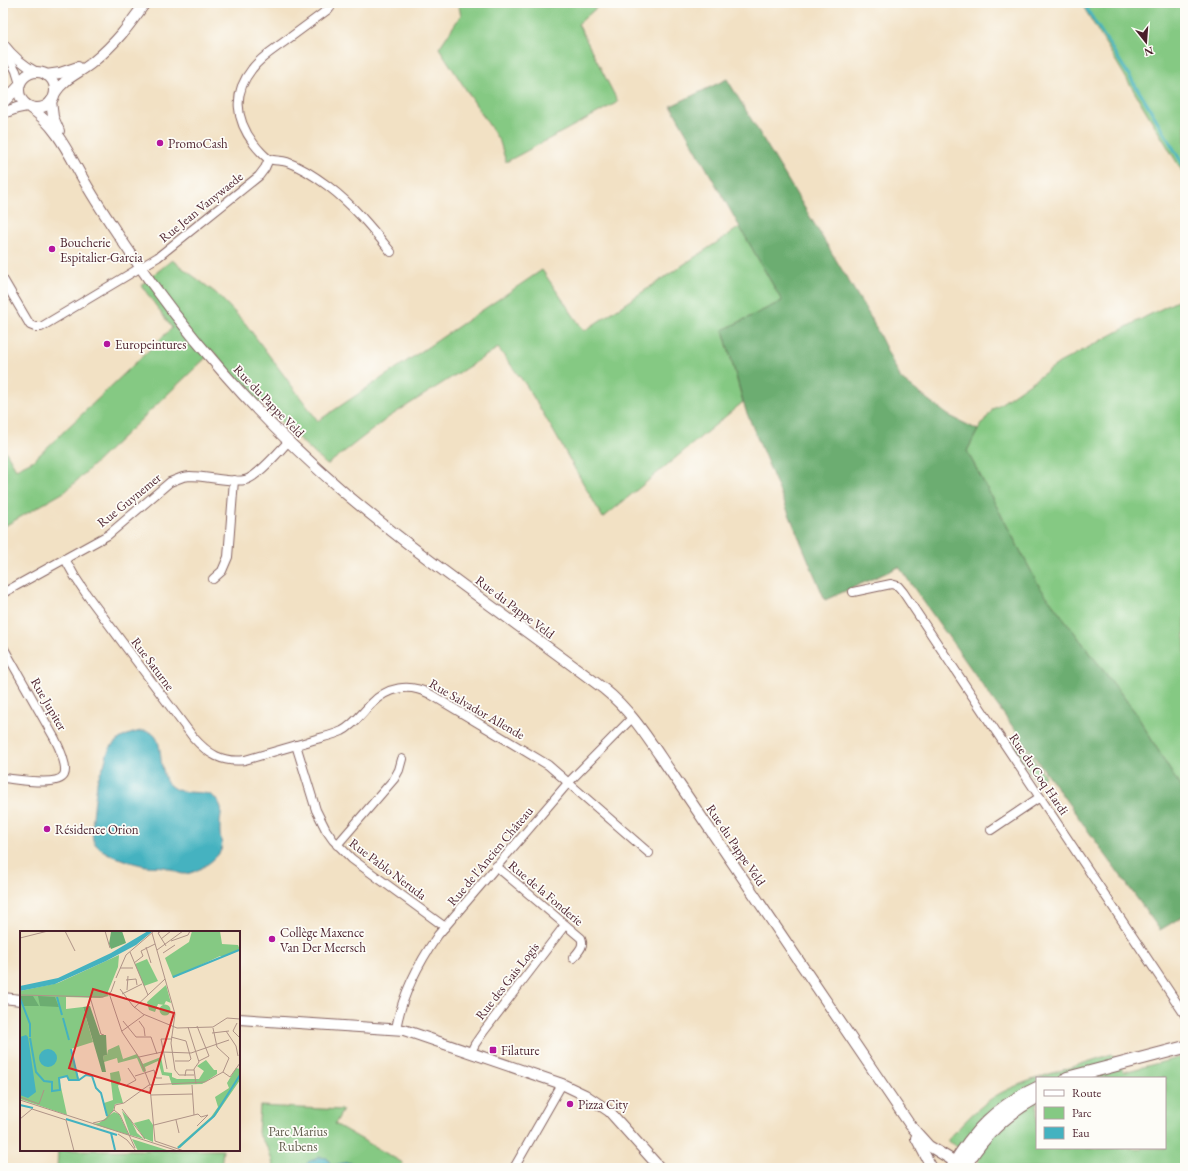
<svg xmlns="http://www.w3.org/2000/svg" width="1188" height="1171" viewBox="0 0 1188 1171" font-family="'EB Garamond',serif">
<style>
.green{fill:#85c983;stroke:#687457}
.forest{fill:#6cad71;stroke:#5b664e}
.water{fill:#44b2c0;stroke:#476876}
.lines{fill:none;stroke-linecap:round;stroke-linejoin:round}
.stream{stroke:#44b2c0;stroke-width:3}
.minor-casing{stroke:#856361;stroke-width:10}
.tertiary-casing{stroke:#856361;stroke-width:12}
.secondary-casing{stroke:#856361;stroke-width:14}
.minor{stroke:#fff;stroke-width:8}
.tertiary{stroke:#fff;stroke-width:10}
.secondary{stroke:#fff;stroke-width:12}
.poi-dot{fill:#b5179e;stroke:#fdfcf7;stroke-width:1.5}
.labels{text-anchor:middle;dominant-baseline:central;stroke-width:3.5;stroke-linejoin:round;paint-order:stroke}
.poi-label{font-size:13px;fill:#4a1f2b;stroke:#fdfcf7;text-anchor:start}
.street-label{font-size:13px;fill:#4a1f2b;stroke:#fdfcf7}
.park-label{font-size:13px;fill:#5f5a4a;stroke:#fdfcf7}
.inset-river{fill:none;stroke:#44b2c0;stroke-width:2}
.inset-road{fill:none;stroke:#af9387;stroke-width:1}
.view{fill:#d62828;fill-opacity:0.15;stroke:#d62828;stroke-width:2}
.inset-edge{fill:none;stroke:#4a1f2b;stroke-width:2}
</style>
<rect width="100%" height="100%" fill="#fdfcf7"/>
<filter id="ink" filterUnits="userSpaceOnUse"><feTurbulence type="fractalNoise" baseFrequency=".025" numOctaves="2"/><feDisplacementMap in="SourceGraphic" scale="8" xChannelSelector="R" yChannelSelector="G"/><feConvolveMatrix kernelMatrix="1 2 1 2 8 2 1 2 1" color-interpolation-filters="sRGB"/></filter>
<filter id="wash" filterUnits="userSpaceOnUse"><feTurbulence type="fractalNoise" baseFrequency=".012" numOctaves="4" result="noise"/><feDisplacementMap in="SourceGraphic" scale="16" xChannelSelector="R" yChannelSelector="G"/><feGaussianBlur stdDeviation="0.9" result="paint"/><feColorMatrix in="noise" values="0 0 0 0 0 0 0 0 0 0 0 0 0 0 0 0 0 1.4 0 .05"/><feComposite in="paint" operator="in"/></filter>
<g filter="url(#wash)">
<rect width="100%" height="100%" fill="#f2e1c4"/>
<g class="green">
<path d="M 458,3 L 602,3 L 578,24 L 618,102 L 506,162 L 500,142 L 439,48 L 461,15 Z"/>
<path d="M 1081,3 L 1185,3 L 1185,176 Z"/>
<path d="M 740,227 L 782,301 L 723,330 L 743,402 L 603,518 L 550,425 L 526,385 L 498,348 L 389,417 L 327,465 L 249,392 L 213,351 L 66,491 L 3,527 L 3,447 L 16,469 L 34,460 L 172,328 L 141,285 L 172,260 L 216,293 L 245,323 L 318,421 L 542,270 L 584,331 Z"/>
<path d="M 1185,297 L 1185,795 L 1135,712 L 1039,586 L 967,451 L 978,430 L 993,409 L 1059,363 L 1147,316 Z"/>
<path d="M 1018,736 L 1045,776 L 1036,782 L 1009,742 Z"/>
<path d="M 1112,1054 L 1124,1072 L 1185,1056 L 1185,1168 L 975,1168 L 979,1159 L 947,1141 C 958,1129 969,1116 982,1106 C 997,1092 1018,1085 1037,1078 L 1037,1148 L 1165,1148 L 1165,1078 L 1037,1078 Z"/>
<path d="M 260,1106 L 343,1110 L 335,1124 L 403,1163 L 400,1168 L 274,1168 L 269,1151 L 258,1133 Z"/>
<path d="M 58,1150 L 223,1150 L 221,1168 L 57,1168 Z"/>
</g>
<path class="forest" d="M 727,79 L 871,318 L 901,379 L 948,415 L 978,430 L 967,451 L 1039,586 L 1135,712 L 1185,795 L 1185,915 L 1160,930 L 989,694 L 899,567 L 825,600 L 746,411 L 723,330 L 782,301 L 671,106 Z"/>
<g class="water">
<path d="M 141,731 C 162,730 159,750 162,766 C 163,771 165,776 166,781 C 181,802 208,783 219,803 C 224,811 220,815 220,823 C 220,826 220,829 220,832 C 220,838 223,844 221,850 C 217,860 195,874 184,874 C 177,874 171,868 164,867 C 158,866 152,867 146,866 C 132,863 98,854 93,840 C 90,831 96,794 97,782 C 98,776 102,771 104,765 C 105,762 106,758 107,754 C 113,739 127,734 141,731 Z"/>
<path d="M 319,1157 L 327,1158 L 332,1166 C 345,1162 351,1160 363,1168 L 305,1168 L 308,1162 Z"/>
</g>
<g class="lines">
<path class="stream" d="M 1083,3 L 1149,107 L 1185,168"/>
</g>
</g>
<g filter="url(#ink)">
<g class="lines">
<g class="minor-casing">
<g id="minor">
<path d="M 330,8 C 315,19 299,31 284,42 C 273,50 260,58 252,69 C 232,94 236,120 254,144 C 257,148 265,157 269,159 C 274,161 281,160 287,162 C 301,167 316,177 328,186 C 353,205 372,228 391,252"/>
<path d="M 3,43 C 13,56 23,65 37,72"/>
<path d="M 6,52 L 16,71 L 20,84"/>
<path d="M 3,279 L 30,325 L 35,327 L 41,327 L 158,257 L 259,176 L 265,168 L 269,159"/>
<path d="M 65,559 L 75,577 L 87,595 L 193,737 C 208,754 222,763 245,760 C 266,754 286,748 307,742 C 318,738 331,736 342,731 C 354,725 362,713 371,704 C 387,687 409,683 430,694 L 548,765 L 649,853"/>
<path d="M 213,579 L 222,571 L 228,557 L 234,480"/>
<path d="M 853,592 L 891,584 L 898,586 L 903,592 L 1185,1015"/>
<path d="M 3,593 L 108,535 L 170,482 L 183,477 L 190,476 C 206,476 231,483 245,480 C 258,477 279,451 289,441"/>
<path d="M 3,647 L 55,739 C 59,747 68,767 64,775 C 58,787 15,779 3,778"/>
<path d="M 296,745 L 316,810 L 326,830 L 333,840 L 352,859 L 445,927"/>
<path d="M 991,830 L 1040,797"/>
<path d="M 337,845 L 394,779 L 399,770 L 402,759"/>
<path d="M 496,866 L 581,938 C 585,946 578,952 573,958"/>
<path d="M 396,1029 C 402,994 418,964 438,935 L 568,783 L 632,718"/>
<path d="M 471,1052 L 475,1044 L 484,1031 L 565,925"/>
<path d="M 514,1168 L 562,1084"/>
</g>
</g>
<g class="tertiary-casing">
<g id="tertiary">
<circle cx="37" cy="90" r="18"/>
<path d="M 46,75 L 60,73 L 78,67"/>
<path d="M 55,93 C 64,78 80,73 93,62 C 116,43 128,27 145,3"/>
<path d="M 51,101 L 53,117 L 59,131"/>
<path d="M 3,103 L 19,86"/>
<path d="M 30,108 C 55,124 68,152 82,177 C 92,195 103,212 115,230 C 147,279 183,327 222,371 C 260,415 302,456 346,494 C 428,563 518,624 604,689 C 633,712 652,745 673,775 L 910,1125 L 929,1146 L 962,1166"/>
<path d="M 3,113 L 17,108 L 27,106"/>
<path d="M 3,998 L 21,1000"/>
<path d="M 239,1019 L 404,1030 L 562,1084 L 585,1095 L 609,1111 L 660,1168"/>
<path d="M 916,1138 L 932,1168"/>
</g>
</g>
<g class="secondary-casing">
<g id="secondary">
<path d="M 1067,1078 L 1185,1047"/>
<path d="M 952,1168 C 973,1131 998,1106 1037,1088"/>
<path d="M 964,1168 C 981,1138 1007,1113 1037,1097"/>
</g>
</g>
<use href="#minor" class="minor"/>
<use href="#tertiary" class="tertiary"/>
<use href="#secondary" class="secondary"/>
</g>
</g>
<g class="poi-dot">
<circle cx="160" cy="143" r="4"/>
<circle cx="52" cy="249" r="4"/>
<circle cx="107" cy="344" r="4"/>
<circle cx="47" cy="829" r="4"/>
<circle cx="272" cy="939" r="4"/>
<rect x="489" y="1046" width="8" height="8" rx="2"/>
<circle cx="570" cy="1104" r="4"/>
</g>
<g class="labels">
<g class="poi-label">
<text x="168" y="143">PromoCash</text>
<text x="60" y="242">Boucherie<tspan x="60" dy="15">Espitalier-Garcia</tspan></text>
<text x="115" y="344">Europeintures</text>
<text x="55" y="829">Résidence Orion</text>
<text x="280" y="932">Collège Maxence<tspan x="280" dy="15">Van Der Meersch</tspan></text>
<text x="501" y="1050">Filature</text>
<text x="578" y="1104">Pizza City</text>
</g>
<g class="street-label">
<text transform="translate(201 207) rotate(-39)">Rue Jean Vanywaede</text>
<text transform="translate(269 401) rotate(46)">Rue du Pappe Veld</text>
<text transform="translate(129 500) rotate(-39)">Rue Guynemer</text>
<text transform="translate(515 607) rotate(37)">Rue du Pappe Veld</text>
<text transform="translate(153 664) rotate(53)">Rue Saturne</text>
<text transform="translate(49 704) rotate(60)">Rue Jupiter</text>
<text transform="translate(477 709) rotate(30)">Rue Salvador Allende</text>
<text transform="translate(1039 774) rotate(56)">Rue du Coq Hardi</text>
<text transform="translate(736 845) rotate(56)">Rue du Pappe Veld</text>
<text transform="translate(490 856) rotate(-50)">Rue de l'Ancien Château</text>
<text transform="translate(388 869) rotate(37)">Rue Pablo Neruda</text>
<text transform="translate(546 893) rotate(40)">Rue de la Fonderie</text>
<text transform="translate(507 981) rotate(-52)">Rue des Gais Logis</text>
</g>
<g class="park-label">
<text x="298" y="1131">Parc Marius<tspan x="298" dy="15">Rubens</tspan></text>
</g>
</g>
<g transform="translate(20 931)">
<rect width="220" height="220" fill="#f2e1c4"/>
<path d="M 172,0 L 200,0 L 202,13 L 218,14 L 220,19 L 206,25 L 200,25 L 153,47 L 145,27 L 169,11 ZM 99,24 L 98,36 L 87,63 L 89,65 L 80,67 L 46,66 L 46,78 L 63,76 L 73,111 L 51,118 L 59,149 L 49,150 L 47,145 L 39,147 L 47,184 L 0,168 L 0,60 L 38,52 ZM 127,28 L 138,50 L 124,55 L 115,33 ZM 146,54 L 151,72 L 146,70 L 144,74 L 138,73 L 135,81 L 129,79 L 127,71 ZM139.5 79a5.5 5.5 0 1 1 11 0a5.5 5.5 0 1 1-11 0ZM 99,114 L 103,128 L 117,123 L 123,133 L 141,126 L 144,141 L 152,142 L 152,146 L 157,148 L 179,148 L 184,140 L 177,135 L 186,129 L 194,139 L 197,139 L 197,143 L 182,153 L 152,154 L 149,145 L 142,144 L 138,130 L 125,136 L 126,140 L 123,141 L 117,127 L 98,132 L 97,127 L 84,131 L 83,125 L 87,124 L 88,119 ZM 216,137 L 220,138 L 220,149 L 196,184 L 160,217 L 157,216 L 191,186 L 198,176 L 195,166 L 209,157 L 207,152 ZM 99,140 L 101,149 L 98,155 L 103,172 L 95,173 L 93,180 L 87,187 L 84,172 L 93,169 L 90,142 ZM 102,180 L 111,189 L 117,202 L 124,208 L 110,204 ZM 94,181 L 99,183 L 109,204 L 73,193 L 79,192 ZM 129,188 L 133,194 L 133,211 L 124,207 L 114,192 ZM 112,208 L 150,220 L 118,220 Z" fill="#85c983"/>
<path d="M 102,0 L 106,12 L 91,18 L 89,13 L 91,1 ZM 0,65 L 13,65 L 19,75 L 3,75 ZM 18,65 L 35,66 L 39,76 L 20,75 ZM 70,75 L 80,104 L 86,104 L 87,124 L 83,125 L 86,141 L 82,141 L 63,76 Z" fill="#6cad71"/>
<path d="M 128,0 L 133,0 L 116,14 L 86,30 L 35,53 L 0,60 L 0,55 L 38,47 L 91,22 ZM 6,104 L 8,106 L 16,161 L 8,167 L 0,164 L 0,106 ZM19 127a9 9 0 1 1 18 0a9 9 0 1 1-18 0Z" fill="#44b2c0"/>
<path class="inset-river" d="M 153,46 L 219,19M 37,66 L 42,84M 0,67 L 10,93 L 10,106M 43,87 L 49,109M 10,107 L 16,141 L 24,150 L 32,151 L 32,160 L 40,159 L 39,147 L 47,145 L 49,149 L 59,149 L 66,144 L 72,145 L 76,157 L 81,162 L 87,185M 51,118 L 58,148M 0,174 L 13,177M 46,188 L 97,204M 91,202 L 95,219M 158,217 L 194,185 L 220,144"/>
<path class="inset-road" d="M 45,0 L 55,20M 85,0 L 90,17M 141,0 L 138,2 L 146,15M 132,2 L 155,83 L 151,112 L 155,139 L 159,144 L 174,144M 0,7 L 28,0M 141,8 L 151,0M 151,10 L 168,4 L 170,0M 126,16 L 131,32M 137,19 L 163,0M 110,21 L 128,64M 143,22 L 155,14M 114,32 L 123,25 L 121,20 L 135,13M 100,37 L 113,37M 96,47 L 106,24 L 134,0M 106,49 L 116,48 L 117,54M 100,58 L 113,75 L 123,83 L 157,97 L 193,96 L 207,87 L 220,88M 107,59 L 108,45M 89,62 L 102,101 L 120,128 L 130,154M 102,63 L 122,53M 0,64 L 83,66 L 91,61 L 95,50M 70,66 L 81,103 L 84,104M 114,77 L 145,48M 103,90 L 116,106 L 131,106 L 137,123M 119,90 L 124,97 L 125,105M 217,92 L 213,100 L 220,107M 177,95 L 189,125 L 179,130M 168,96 L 179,131 L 174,138 L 176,153M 193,97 L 197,116 L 209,127M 102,100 L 124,84M 206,100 L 216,115 L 218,125M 192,102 L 209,100M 151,106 L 166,110 L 171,128 L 169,130 L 155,130M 119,126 L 142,121 L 171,122 L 209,109M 147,138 L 141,108 L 151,108M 203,141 L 210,146 L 220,132M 115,145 L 134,139 L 136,147 L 142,147M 165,145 L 166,139 L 174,139M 107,154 L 116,149 L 108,137M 172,154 L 174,184M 130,156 L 135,210 L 164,220M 131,164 L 173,163M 0,166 L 19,173 L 24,159M 0,169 L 158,220M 102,178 L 125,208M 0,188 L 12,178 L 46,189 L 54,220M 156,189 L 159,202M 73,192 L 85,189 L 94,179M 134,194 L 178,183 L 181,186 L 188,184 L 177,195M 98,203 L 107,209 L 116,220M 115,217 L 100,184 L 94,179 L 95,174 L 104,172 L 129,154 L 185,151 L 203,141 L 209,127"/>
<path class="view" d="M 73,58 L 154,82 L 130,162 L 49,137 Z"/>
<rect width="220" height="220" class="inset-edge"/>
</g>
<rect width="1188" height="1171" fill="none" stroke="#fdfcf7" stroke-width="16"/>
<rect x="1036" y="1077" width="130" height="72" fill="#fdfcf7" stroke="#b5a4a5"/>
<rect x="1044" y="1090" width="20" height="6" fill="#ffffff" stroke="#b5a4a5"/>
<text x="1072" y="1097" font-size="12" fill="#4a1f2b">Route</text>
<rect x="1044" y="1107" width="20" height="12" fill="#85c983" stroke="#b5a4a5"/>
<text x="1072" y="1117" font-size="12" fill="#4a1f2b">Parc</text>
<rect x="1044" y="1127" width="20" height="12" fill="#44b2c0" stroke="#b5a4a5"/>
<text x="1072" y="1137" font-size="12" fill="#4a1f2b">Eau</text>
<g transform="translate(1146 42) rotate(163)" stroke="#fdfcf7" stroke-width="3" paint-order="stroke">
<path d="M0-3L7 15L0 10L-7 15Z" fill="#4a1f2b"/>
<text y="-6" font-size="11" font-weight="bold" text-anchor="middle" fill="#4a1f2b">N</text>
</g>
</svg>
